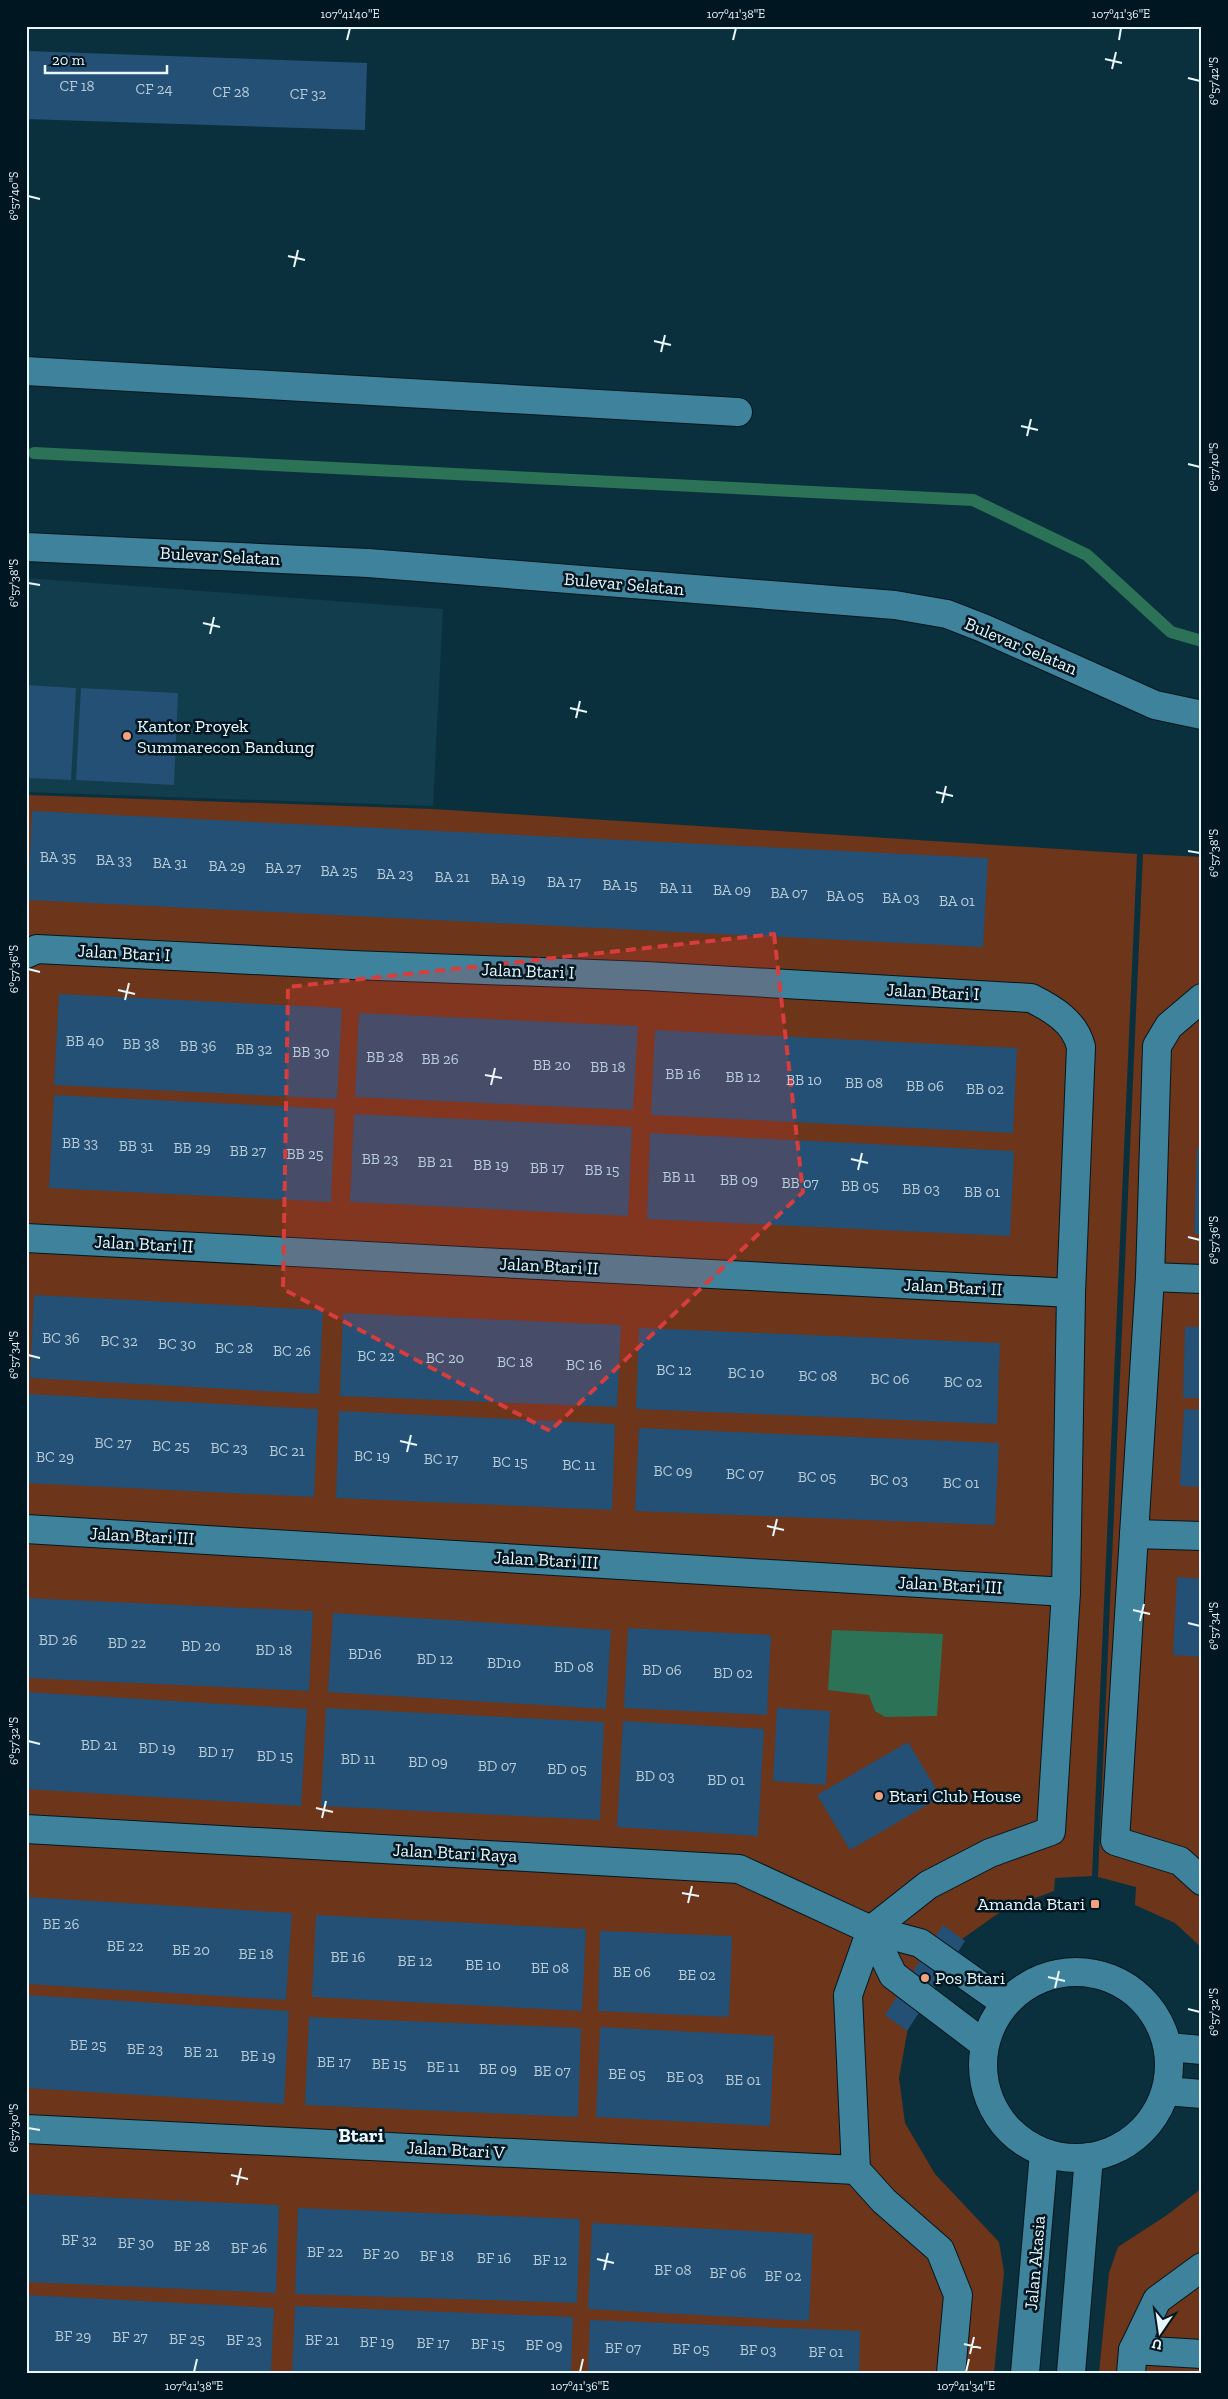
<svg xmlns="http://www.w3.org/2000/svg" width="1228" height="2399" viewBox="0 0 1228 2399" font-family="'Zilla Slab',serif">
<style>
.built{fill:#113d4c}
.green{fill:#6d3519}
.water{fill:#2c7257}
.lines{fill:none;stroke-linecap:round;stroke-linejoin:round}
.stream{stroke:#2c7257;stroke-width:12}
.building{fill:#235074}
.minor-casing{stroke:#03171e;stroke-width:30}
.tertiary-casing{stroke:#03171e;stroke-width:30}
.minor{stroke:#3f829b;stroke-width:28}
.tertiary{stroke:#3f829b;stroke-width:28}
.marked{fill:#d83d3d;fill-opacity:0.2;stroke:#d83d3d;stroke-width:4;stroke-dasharray:10 6;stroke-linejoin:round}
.ticks{fill:none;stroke:#eaf7fc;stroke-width:2}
.poi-dot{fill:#f1a17d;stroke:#001721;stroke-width:2}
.labels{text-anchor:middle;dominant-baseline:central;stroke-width:5;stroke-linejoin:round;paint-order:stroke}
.number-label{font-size:15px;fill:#b8cdda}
.street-label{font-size:18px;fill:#eaf7fc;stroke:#001721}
.poi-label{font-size:18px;fill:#eaf7fc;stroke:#001721;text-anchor:start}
.quarter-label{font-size:20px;font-weight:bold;fill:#eaf7fc;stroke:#001721}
.neatline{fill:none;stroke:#eaf7fc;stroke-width:2}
.ticks-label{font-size:12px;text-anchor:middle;fill:#eaf7fc}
</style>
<rect width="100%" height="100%" fill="#0b303d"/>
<path class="built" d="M 26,578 L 443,609 L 433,806 L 26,792 Z"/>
<g class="green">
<path d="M 26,795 L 433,809 L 1137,854 L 1092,1876 L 1055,1878 L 1054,1891 L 1003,1910 L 962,1939 L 909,2022 L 899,2078 L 905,2123 L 935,2174 L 999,2242 L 1004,2272 L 994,2373 L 26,2373 Z"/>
<path d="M 1143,854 L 1202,857 L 1202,1948 L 1175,1923 L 1135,1905 L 1136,1887 L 1098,1877 Z"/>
<path d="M 1202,2188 L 1202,2373 L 1099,2373 L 1109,2273 L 1118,2247 L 1167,2215 Z"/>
</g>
<path class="water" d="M 832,1630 L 943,1634 L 937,1716 L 885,1717 L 875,1711 L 869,1695 L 828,1690 Z"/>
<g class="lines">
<path class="stream" d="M 34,453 L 973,500 L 1087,555 L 1171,632 L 1202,641"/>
</g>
<g class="building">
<path d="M 26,51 L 367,63 L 365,130 L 26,119 Z"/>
<path d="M 26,685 L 76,688 L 71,780 L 26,778 Z"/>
<path d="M 81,688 L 178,693 L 174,785 L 76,780 Z"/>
<path d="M 32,811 L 988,858 L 983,947 L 28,900 Z"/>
<path d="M 59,994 L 342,1008 L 337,1099 L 54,1085 Z"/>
<path d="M 359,1013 L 638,1026 L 633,1110 L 355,1097 Z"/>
<path d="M 655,1030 L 1017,1048 L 1013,1133 L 651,1115 Z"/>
<path d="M 54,1095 L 335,1109 L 331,1202 L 49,1188 Z"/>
<path d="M 354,1114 L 632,1127 L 628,1216 L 350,1202 Z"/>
<path d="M 650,1133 L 1014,1151 L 1010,1236 L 647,1219 Z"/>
<path d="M 1197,1148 L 1202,1148 L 1202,1234 L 1194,1234 Z"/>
<path d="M 34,1295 L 323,1310 L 319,1394 L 30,1378 Z"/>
<path d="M 343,1313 L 621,1325 L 617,1407 L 340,1396 Z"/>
<path d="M 1185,1327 L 1202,1327 L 1202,1398 L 1183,1398 Z"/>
<path d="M 639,1328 L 1000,1343 L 997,1424 L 636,1409 Z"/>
<path d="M 28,1394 L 318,1409 L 314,1497 L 26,1483 Z"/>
<path d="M 1184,1409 L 1202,1410 L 1202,1487 L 1180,1486 Z"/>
<path d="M 339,1411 L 615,1424 L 612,1510 L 336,1498 Z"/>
<path d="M 639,1428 L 999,1443 L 995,1525 L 635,1511 Z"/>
<path d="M 1177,1577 L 1202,1579 L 1202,1657 L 1173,1655 Z"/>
<path d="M 26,1598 L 313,1611 L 309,1691 L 26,1678 Z"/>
<path d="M 333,1613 L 611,1630 L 606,1709 L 328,1692 Z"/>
<path d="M 628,1628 L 771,1635 L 767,1715 L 624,1708 Z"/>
<path d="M 26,1692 L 307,1709 L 301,1806 L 26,1789 Z"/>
<path d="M 326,1708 L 604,1722 L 600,1820 L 321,1806 Z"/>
<path d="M 777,1708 L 830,1711 L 826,1785 L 773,1781 Z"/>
<path d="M 623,1721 L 764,1729 L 758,1836 L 617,1827 Z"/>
<path d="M 908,1742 L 941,1797 L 850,1850 L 817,1795 Z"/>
<path d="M 26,1897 L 292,1913 L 286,2000 L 26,1984 Z"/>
<path d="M 316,1915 L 586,1929 L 582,2011 L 312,1997 Z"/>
<path d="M 943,1925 L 965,1941 L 907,2031 L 885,2015 Z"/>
<path d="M 600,1931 L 732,1936 L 729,2017 L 598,2011 Z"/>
<path d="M 26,1995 L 289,2011 L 284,2104 L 26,2088 Z"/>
<path d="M 309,2017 L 581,2028 L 578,2117 L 305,2105 Z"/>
<path d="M 600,2027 L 774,2036 L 770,2126 L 596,2117 Z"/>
<path d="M 26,2194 L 279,2205 L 276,2293 L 26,2282 Z"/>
<path d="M 298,2208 L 580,2219 L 577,2303 L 295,2294 Z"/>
<path d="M 592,2223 L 813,2234 L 809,2321 L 588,2309 Z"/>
<path d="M 26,2295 L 274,2308 L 271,2373 L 26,2373 Z"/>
<path d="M 295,2306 L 573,2317 L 571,2373 L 292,2373 Z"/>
<path d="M 590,2320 L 860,2331 L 859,2373 L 588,2373 Z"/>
</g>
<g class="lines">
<g class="minor-casing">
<g id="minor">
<path d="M 26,371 L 738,412"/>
<path d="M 26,547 L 368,563 L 895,605 L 947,614 L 983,628 L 1155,705 L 1202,715"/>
<path d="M 26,954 L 37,949 L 352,965 L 646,976 L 1031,998 C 1053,1009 1075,1022 1081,1047 L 1071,1293 L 1066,1592 L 1051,1831 L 990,1853 L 928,1885 L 871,1930 L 848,1995 L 856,2170 L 884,2201 L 940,2250 L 958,2295 L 951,2373"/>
<path d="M 1202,998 L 1169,1026 L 1157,1046 L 1150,1277 L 1115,1841 L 1180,1861 L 1202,1881"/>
<path d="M 26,1238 L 1071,1293"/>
<path d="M 1150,1277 L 1202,1279"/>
<path d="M 26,1529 L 1066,1592"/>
<path d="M 1134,1534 L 1202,1536"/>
<path d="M 26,1829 L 739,1869 L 871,1930 L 920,1943 L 1005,2003"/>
<path d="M 871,1930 L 893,1975 L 984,2044"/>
<path d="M 1168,2047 L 1202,2050"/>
<path d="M 1166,2091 L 1202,2094"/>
<path d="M 26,2129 L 856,2170"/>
<path d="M 1133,2350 L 1202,2354"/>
<path d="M 1131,2373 L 1133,2350 L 1157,2300 L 1202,2267"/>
</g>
</g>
<g class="tertiary-casing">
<g id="tertiary">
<circle cx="1076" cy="2065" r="93"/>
<path d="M 1025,2373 L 1044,2153"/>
<path d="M 1071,2373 L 1089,2157"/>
</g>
</g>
<use href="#minor" class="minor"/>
<use href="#tertiary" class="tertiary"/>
</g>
<path class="marked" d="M 774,934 L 803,1192 L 550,1431 L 283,1289 L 288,987 Z"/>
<path class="ticks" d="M 347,40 L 350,28M 733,40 L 736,28M 1119,40 L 1121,28M 1105,59 L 1122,63M 1112,69 L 1116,52M 1188,78 L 1200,81M 28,196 L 40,199M 288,256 L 305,260M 294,267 L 298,250M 654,341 L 671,345M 661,352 L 665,335M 1021,426 L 1038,430M 1027,436 L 1031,419M 1188,464 L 1200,467M 28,583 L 40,585M 203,623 L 220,627M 210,634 L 214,617M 570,708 L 587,712M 576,718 L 580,701M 936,792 L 953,796M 942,803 L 946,786M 1188,851 L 1200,853M 28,969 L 40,972M 118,990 L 135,994M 125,1000 L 129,983M 485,1075 L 502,1078M 491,1085 L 495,1068M 851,1159 L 868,1163M 858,1170 L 862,1153M 1188,1237 L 1200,1240M 28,1355 L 40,1358M 400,1441 L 417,1445M 407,1452 L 411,1435M 767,1526 L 784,1530M 773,1536 L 777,1519M 1133,1610 L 1150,1614M 1140,1621 L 1144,1604M 1188,1623 L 1200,1626M 28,1741 L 40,1744M 316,1808 L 333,1812M 322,1818 L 326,1801M 682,1893 L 699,1896M 688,1903 L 692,1886M 1048,1977 L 1065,1981M 1055,1988 L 1059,1971M 1188,2009 L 1200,2012M 28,2128 L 40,2130M 231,2175 L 248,2179M 237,2185 L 241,2168M 597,2259 L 614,2263M 604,2270 L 608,2253M 964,2344 L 981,2348M 970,2354 L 974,2337M 194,2372 L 197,2359M 580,2372 L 583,2359M 966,2372 L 969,2359"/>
<g class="poi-dot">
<circle cx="127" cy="736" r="5"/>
<circle cx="879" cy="1796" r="5"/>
<rect x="1090" y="1899" width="10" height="10" rx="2.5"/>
<circle cx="925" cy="1978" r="5"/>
</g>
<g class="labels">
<g class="number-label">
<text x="77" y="86">CF 18</text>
<text x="154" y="89">CF 24</text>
<text x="231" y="92">CF 28</text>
<text x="308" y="94">CF 32</text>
<text x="58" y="857">BA 35</text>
<text x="114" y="860">BA 33</text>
<text x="170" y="863">BA 31</text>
<text x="227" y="866">BA 29</text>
<text x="283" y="868">BA 27</text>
<text x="339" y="871">BA 25</text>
<text x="395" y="874">BA 23</text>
<text x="452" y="877">BA 21</text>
<text x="508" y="879">BA 19</text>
<text x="564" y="882">BA 17</text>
<text x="620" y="885">BA 15</text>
<text x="676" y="888">BA 11</text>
<text x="732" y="890">BA 09</text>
<text x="789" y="893">BA 07</text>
<text x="845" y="896">BA 05</text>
<text x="901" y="898">BA 03</text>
<text x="957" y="901">BA 01</text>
<text x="85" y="1041">BB 40</text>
<text x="141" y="1044">BB 38</text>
<text x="198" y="1046">BB 36</text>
<text x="254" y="1049">BB 32</text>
<text x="311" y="1052">BB 30</text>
<text x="385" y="1057">BB 28</text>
<text x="440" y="1059">BB 26</text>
<text x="552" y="1065">BB 20</text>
<text x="608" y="1067">BB 18</text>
<text x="683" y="1074">BB 16</text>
<text x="743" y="1077">BB 12</text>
<text x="804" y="1080">BB 10</text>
<text x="864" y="1083">BB 08</text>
<text x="925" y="1086">BB 06</text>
<text x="985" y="1089">BB 02</text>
<text x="80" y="1143">BB 33</text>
<text x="136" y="1146">BB 31</text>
<text x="192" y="1148">BB 29</text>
<text x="248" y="1151">BB 27</text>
<text x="305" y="1154">BB 25</text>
<text x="380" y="1159">BB 23</text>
<text x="435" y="1162">BB 21</text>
<text x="491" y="1165">BB 19</text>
<text x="547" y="1168">BB 17</text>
<text x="602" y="1170">BB 15</text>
<text x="679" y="1177">BB 11</text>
<text x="739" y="1180">BB 09</text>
<text x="800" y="1183">BB 07</text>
<text x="860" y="1186">BB 05</text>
<text x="921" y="1189">BB 03</text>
<text x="982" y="1192">BB 01</text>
<text x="61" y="1338">BC 36</text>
<text x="119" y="1341">BC 32</text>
<text x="177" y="1344">BC 30</text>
<text x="234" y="1348">BC 28</text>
<text x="292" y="1351">BC 26</text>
<text x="376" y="1356">BC 22</text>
<text x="445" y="1358">BC 20</text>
<text x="515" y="1362">BC 18</text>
<text x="584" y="1365">BC 16</text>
<text x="674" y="1370">BC 12</text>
<text x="746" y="1373">BC 10</text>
<text x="818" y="1376">BC 08</text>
<text x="890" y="1379">BC 06</text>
<text x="963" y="1382">BC 02</text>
<text x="113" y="1443">BC 27</text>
<text x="171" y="1446">BC 25</text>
<text x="229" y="1448">BC 23</text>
<text x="287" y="1451">BC 21</text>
<text x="372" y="1456">BC 19</text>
<text x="55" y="1457">BC 29</text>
<text x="441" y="1459">BC 17</text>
<text x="510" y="1462">BC 15</text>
<text x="579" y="1465">BC 11</text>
<text x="673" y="1471">BC 09</text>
<text x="745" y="1474">BC 07</text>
<text x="817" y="1477">BC 05</text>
<text x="889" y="1480">BC 03</text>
<text x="961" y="1483">BC 01</text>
<text x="58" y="1640">BD 26</text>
<text x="127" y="1643">BD 22</text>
<text x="201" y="1646">BD 20</text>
<text x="274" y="1650">BD 18</text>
<text x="365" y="1654">BD16</text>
<text x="435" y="1659">BD 12</text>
<text x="504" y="1663">BD10</text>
<text x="574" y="1667">BD 08</text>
<text x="662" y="1670">BD 06</text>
<text x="733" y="1673">BD 02</text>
<text x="99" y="1745">BD 21</text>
<text x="157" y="1748">BD 19</text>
<text x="216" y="1752">BD 17</text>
<text x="275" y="1756">BD 15</text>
<text x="358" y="1759">BD 11</text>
<text x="428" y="1762">BD 09</text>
<text x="497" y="1766">BD 07</text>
<text x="567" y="1769">BD 05</text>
<text x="655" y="1776">BD 03</text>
<text x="726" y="1780">BD 01</text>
<text x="61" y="1924">BE 26</text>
<text x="125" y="1946">BE 22</text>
<text x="191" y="1950">BE 20</text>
<text x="256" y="1954">BE 18</text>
<text x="348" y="1957">BE 16</text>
<text x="415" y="1961">BE 12</text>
<text x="483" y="1965">BE 10</text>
<text x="550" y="1968">BE 08</text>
<text x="632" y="1972">BE 06</text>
<text x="697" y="1975">BE 02</text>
<text x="88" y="2045">BE 25</text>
<text x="145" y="2049">BE 23</text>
<text x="201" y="2052">BE 21</text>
<text x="258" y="2056">BE 19</text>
<text x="334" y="2062">BE 17</text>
<text x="389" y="2064">BE 15</text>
<text x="443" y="2067">BE 11</text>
<text x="498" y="2069">BE 09</text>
<text x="552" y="2071">BE 07</text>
<text x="627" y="2074">BE 05</text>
<text x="685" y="2077">BE 03</text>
<text x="743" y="2080">BE 01</text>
<text x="79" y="2240">BF 32</text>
<text x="136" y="2243">BF 30</text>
<text x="192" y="2246">BF 28</text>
<text x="249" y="2248">BF 26</text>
<text x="325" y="2252">BF 22</text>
<text x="381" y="2254">BF 20</text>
<text x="437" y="2256">BF 18</text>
<text x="494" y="2258">BF 16</text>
<text x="550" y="2260">BF 12</text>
<text x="673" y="2270">BF 08</text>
<text x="728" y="2273">BF 06</text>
<text x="783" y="2276">BF 02</text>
<text x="73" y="2336">BF 29</text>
<text x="130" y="2337">BF 27</text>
<text x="187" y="2339">BF 25</text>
<text x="244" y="2340">BF 23</text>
<text x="322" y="2340">BF 21</text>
<text x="377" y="2342">BF 19</text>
<text x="433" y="2343">BF 17</text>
<text x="488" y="2344">BF 15</text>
<text x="544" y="2345">BF 09</text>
<text x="623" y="2348">BF 07</text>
<text x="691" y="2349">BF 05</text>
<text x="758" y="2350">BF 03</text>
<text x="826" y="2352">BF 01</text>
</g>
<g class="street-label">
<text transform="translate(220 556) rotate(3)">Bulevar Selatan</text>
<text transform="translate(624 584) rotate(5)">Bulevar Selatan</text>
<text transform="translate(1021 646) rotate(23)">Bulevar Selatan</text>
<text transform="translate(124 953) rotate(3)">Jalan Btari I</text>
<text transform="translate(528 971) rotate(2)">Jalan Btari I</text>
<text transform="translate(933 992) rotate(3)">Jalan Btari I</text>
<text transform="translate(144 1244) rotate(3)">Jalan Btari II</text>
<text transform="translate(549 1266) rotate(3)">Jalan Btari II</text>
<text transform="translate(953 1287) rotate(3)">Jalan Btari II</text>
<text transform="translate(142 1536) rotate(3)">Jalan Btari III</text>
<text transform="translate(546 1560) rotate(3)">Jalan Btari III</text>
<text transform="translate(950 1585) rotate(3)">Jalan Btari III</text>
<text transform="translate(455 1853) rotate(3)">Jalan Btari Raya</text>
<text transform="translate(456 2150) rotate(3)">Jalan Btari V</text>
<text transform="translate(1035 2263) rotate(-85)">Jalan Akasia</text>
</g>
<g class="poi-label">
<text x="137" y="726">Kantor Proyek<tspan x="137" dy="21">Summarecon Bandung</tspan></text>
<text x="889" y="1796">Btari Club House</text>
<text x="1085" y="1904" text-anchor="end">Amanda Btari</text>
<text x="935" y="1978">Pos Btari</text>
</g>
<g class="quarter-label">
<text x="361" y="2135">Btari</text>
</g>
</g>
<rect width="1228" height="2399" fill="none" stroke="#001721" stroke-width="55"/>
<g transform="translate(1160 2332) rotate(193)" stroke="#001721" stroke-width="4" paint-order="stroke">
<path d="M0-4L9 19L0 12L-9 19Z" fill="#eaf7fc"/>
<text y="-8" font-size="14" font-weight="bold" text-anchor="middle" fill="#eaf7fc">U</text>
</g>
<path d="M45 65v8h122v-8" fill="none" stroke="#eaf7fc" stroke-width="2.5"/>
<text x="52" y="65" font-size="15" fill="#eaf7fc" stroke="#001721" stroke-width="4" paint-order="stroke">20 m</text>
<rect x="28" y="28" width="1172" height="2344" class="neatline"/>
<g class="ticks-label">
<text x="350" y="18">107°41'40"E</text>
<text x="736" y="18">107°41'38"E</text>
<text x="1121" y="18">107°41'36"E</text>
<text transform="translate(1214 81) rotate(-90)" y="4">6°57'42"S</text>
<text transform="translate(14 196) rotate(-90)" y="4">6°57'40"S</text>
<text transform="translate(1214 467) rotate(-90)" y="4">6°57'40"S</text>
<text transform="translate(14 583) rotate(-90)" y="4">6°57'38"S</text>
<text transform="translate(1214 853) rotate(-90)" y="4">6°57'38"S</text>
<text transform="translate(14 969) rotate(-90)" y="4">6°57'36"S</text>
<text transform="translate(1214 1240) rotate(-90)" y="4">6°57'36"S</text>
<text transform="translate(14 1355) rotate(-90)" y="4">6°57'34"S</text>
<text transform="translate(1214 1626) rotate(-90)" y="4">6°57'34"S</text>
<text transform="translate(14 1741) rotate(-90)" y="4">6°57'32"S</text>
<text transform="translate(1214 2012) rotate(-90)" y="4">6°57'32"S</text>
<text transform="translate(14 2128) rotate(-90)" y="4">6°57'30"S</text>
<text x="194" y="2390">107°41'38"E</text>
<text x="580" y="2390">107°41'36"E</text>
<text x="966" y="2390">107°41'34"E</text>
</g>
</svg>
